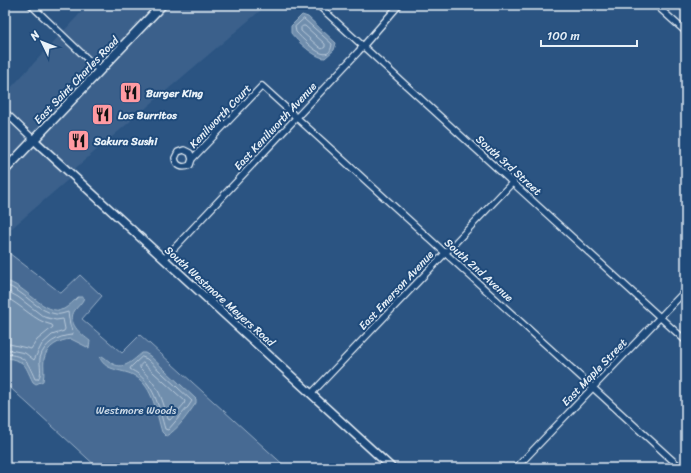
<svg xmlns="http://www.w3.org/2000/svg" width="691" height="473" font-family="Sriracha,sans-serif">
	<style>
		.built { fill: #3a608b }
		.green { fill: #476b93; stroke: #98aec6 }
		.water { fill: #708ead; stroke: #a0b6cb }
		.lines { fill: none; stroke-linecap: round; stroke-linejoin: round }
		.shore { stroke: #b8c9da; stroke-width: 1 }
		.minor-casing { stroke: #e8f1f8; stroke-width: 8 }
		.tertiary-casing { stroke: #e8f1f8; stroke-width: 10 }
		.secondary-casing { stroke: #e8f1f8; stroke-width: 11 }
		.minor { stroke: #1f4a7a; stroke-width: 5.5 }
		.tertiary { stroke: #1f4a7a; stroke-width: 7 }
		.secondary { stroke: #1f4a7a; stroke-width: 8 }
		.labels { text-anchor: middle; stroke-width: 4; stroke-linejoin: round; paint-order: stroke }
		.street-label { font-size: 11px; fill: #e8f1f8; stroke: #1f4a7a }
		.poi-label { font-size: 11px; font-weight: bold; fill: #e8f1f8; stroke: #1f4a7a; text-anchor: start }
		.park-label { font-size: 11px; fill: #d0dde9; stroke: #1f4a7a }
	</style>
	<rect width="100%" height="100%" fill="#2b5482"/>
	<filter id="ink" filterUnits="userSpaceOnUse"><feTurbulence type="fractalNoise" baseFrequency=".025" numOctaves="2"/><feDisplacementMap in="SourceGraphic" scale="8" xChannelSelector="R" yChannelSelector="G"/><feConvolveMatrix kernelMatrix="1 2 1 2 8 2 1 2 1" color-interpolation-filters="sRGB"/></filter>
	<g filter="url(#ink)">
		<path class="built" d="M88 5H160L34 137 5 111V94Z
			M165 5H267L72 171 38 140Z
			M7 116 31 140 5 167V119Z
			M33 143 70 178 5 234V172Z"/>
		<path class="green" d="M5 250 61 293 80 275 102 296 82 319 122 353 140 335 287 468H98L5 383Z"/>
		<path class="water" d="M302 15 308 17 336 43 334 50 325 58C315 58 297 41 291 33V26Z
			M5 281C25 284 45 317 64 309 69 306 74 301 78 297H83L84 298C82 303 78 306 75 310 66 323 81 334 90 341L89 348 71 339C59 340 47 346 44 359 43 366 45 372 43 381L36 384 33 382C23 362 27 363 5 357Z
			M142 353H145L150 356 196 399V403C188 414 178 430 166 436L162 432C156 413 154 388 135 376 124 369 106 372 100 358L102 356C106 358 109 362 113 364 125 370 133 360 142 353Z"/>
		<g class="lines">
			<path class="shore" d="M304 19 332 44C329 69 303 39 296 32L295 27Z
				M303 26H305L325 44V47L322 49 319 47 301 31V28Z
				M5 285C24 290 37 312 56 314 60 315 64 313 68 312L70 325 73 333 72 335C58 336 44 343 40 358 39 365 43 373 38 379H35C27 361 26 356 5 354
				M5 290 18 297 44 317 56 320 63 319 65 329 64 331 52 335 42 344 34 360 25 353 5 349
				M5 297C22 305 34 321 52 325L53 327 37 340 31 349 5 343
				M142 357 147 359 192 401 188 407 168 430 165 429C159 409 156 388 138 374 136 372 133 371 130 369L131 367Z
				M143 363 185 401 184 404 170 420 168 419C161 394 158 386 140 368V366Z"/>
			<defs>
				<path id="minor" d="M31 5 100 71
					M318 5 686 341
					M656 5 686 32
					M5 112 34 140
					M192 159 190 153 184 150 178 152 175 158C176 166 183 169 190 165L192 159 262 86 681 468
					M164 259 358 52 399 5
					M311 394 513 182
					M516 468 686 290"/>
				<path id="tertiary" d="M34 140 392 468"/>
				<path id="secondary" d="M5 170 162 5"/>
			</defs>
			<use href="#minor" class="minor-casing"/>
			<use href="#tertiary" class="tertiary-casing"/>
			<use href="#secondary" class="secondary-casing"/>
			<use href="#minor" class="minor"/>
			<use href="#tertiary" class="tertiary"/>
			<use href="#secondary" class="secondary"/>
		</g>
	</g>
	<defs>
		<symbol id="restaurant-square" viewBox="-11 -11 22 22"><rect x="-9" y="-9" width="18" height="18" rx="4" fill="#ff9aa2" stroke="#1f4a7a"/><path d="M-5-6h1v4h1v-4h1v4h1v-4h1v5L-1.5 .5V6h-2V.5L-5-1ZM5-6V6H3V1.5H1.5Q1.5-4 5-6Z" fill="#111"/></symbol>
	</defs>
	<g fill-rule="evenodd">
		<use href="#restaurant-square" x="118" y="80" width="25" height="25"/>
		<use href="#restaurant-square" x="90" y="102" width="25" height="25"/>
		<use href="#restaurant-square" x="66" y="128" width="25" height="25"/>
	</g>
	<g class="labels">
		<g class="street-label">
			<text transform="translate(76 80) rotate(-46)" y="4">East Saint Charles Road</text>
			<text transform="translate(220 116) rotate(-46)" y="4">Kenilworth Court</text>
			<text transform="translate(275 126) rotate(-47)" y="4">East Kenilworth Avenue</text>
			<text transform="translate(509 165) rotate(42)" y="4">South 3rd Street</text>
			<text transform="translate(479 270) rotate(42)" y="4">South 2nd Avenue</text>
			<text transform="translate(396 290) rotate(-47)" y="4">East Emerson Avenue</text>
			<text transform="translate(220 296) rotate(42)" y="4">South Westmore Meyers Road</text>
			<text transform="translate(594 372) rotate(-46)" y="4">East Maple Street</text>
		</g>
		<g class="poi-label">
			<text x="146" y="97">Burger King</text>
			<text x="118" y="119">Los Burritos</text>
			<text x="94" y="145">Sakura Sushi</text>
		</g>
		<g class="park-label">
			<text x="136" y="414">Westmore Woods</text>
		</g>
	</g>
	<rect width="691" height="473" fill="none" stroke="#1f4a7a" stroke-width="20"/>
	<rect x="10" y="10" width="671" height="453" fill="none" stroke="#e8f1f8" stroke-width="1.5" filter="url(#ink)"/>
	<g transform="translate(42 42) rotate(313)" stroke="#1f4a7a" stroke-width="3" paint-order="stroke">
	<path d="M0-3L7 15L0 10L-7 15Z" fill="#e8f1f8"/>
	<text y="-6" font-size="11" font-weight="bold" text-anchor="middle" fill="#e8f1f8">N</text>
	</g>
	<path d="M541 40v6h96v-6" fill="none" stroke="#e8f1f8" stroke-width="2"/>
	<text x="547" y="40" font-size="12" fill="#e8f1f8" stroke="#1f4a7a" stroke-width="3" paint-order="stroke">100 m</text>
</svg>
